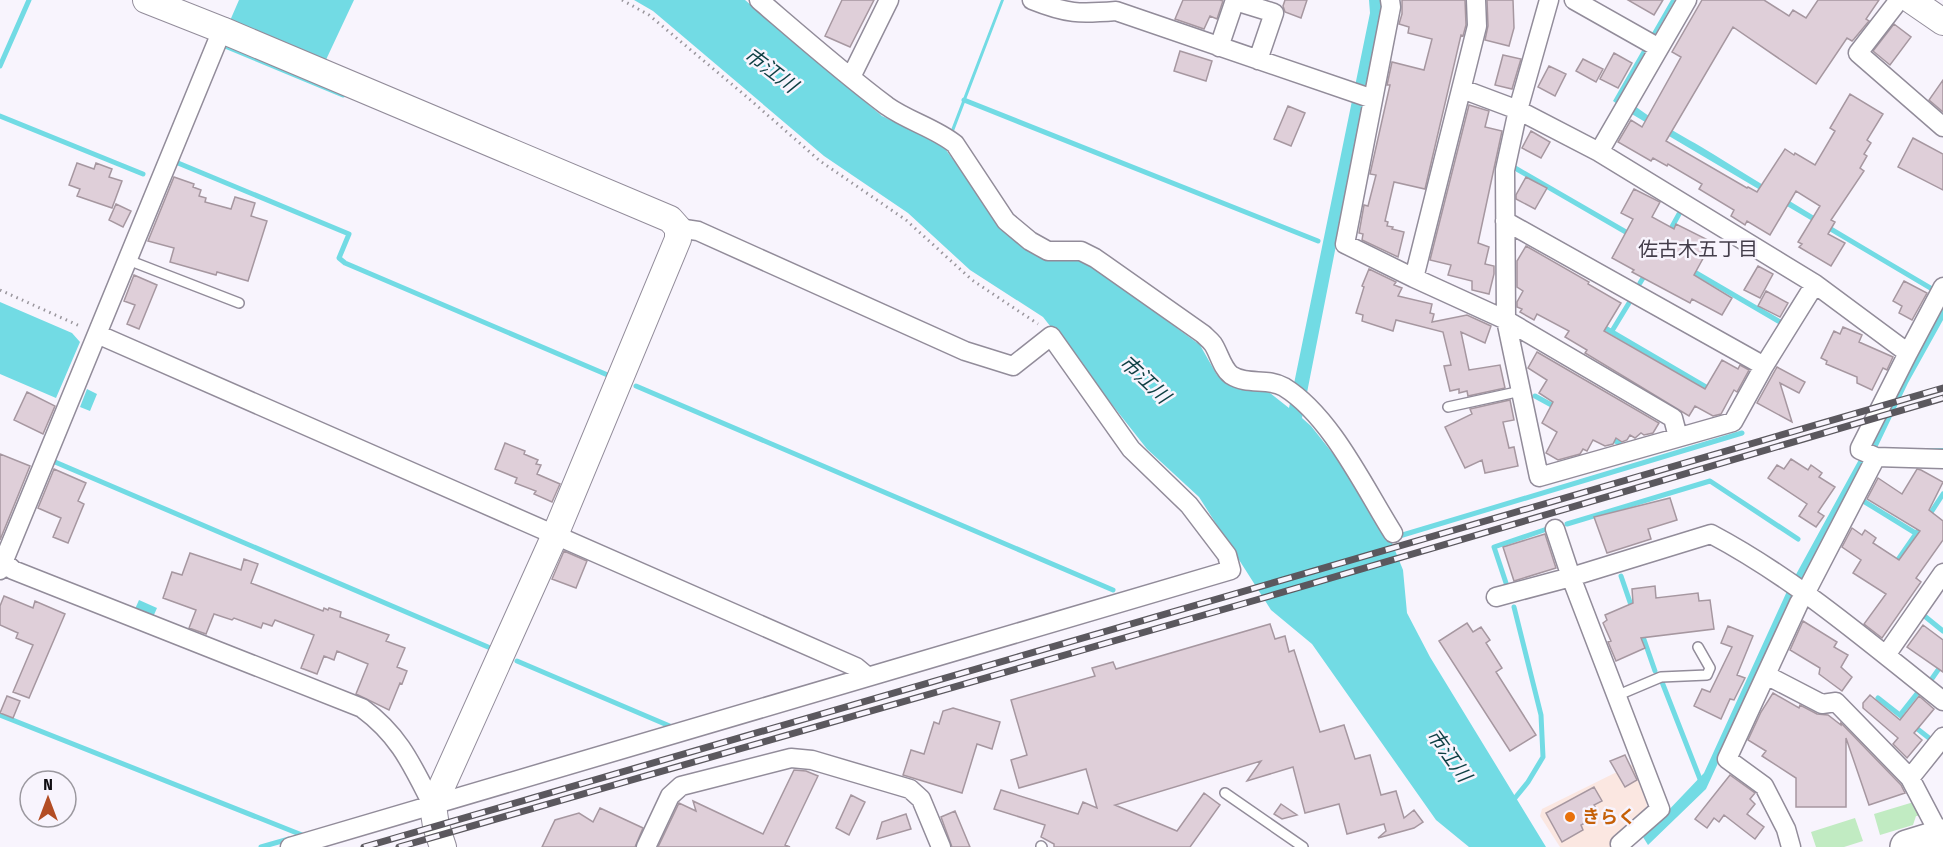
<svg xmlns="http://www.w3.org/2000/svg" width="1943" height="847" font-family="'Fira Sans Condensed','Noto Sans JP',sans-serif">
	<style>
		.commercial { fill: #fbe7e1 }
		.green { fill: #c1ebc2 }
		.water { fill: #72dbe4 }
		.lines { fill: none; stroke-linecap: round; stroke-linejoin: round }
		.stream { stroke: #72dbe4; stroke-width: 5 }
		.building { fill: #dfcfd9; stroke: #a697a0; stroke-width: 1.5 }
		.lane-casing { stroke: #928c9a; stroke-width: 12 }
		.street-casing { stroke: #928c9a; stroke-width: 21 }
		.secondary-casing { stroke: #928c9a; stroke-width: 28 }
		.highway-casing { stroke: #928c9a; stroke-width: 36 }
		.path { stroke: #9a969d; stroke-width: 3; stroke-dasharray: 1.5 4.5; stroke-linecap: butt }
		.lane { stroke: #fff; stroke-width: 9 }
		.street { stroke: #fff; stroke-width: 18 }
		.secondary { stroke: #fff; stroke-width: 26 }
		.highway { stroke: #fff; stroke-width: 33 }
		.rail-casing { stroke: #5b585e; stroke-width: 7 }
		.rail { stroke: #f8f4fd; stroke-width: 4.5; stroke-dasharray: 14; stroke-linecap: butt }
		.food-dot { fill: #e8710a; stroke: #f8f4fd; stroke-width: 2 }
		.labels { text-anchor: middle; stroke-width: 5; stroke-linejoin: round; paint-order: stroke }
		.food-label { font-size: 18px; font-weight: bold; fill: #c56008; stroke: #f8f4fd; text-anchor: start }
		.water-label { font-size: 20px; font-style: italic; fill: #0d3f43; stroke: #f8f4fd }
		.neighbourhood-label { font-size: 20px; fill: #433d4a; stroke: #f8f4fd }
	</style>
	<rect width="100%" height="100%" fill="#f8f4fd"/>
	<path class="commercial" d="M1635 763 1646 793 1647 809 1615 847H1560L1540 816 1542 809Z"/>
	<path class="green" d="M1917 801 1921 816H1916L1913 825 1880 835 1874 814Z
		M1855 818 1863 841 1844 847H1816L1811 832Z"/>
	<path class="water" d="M239 0H354L324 64 229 23Z
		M634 0H745L882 116 935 141 946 150 1000 223 1072 258 1088 263 1200 345 1217 375 1234 387 1259 389 1270 393 1289 408 1370 13 1369 0H1382L1383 7 1302 418 1311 426 1342 465 1390 538 1403 570 1407 613 1430 657 1546 847H1469L1436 820 1312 644 1271 610 1199 497 1147 449 1043 317 970 270 908 213 824 156 653 11Z
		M1001 0H1004L954 131 951 130Z
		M1671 0H1675L1621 94C1647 119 1683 135 1713 154 1787 200 1862 245 1937 289L1934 293 1630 113 1613 101Z
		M1943 297V320L1908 383 1877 448 1902 449 1943 448V453L1874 452 1796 595 1706 789 1648 845 1643 837 1704 773 1788 589 1879 423Z
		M0 302 72 333 80 342 56 398 0 374Z
		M87 389 97 394 90 411 80 407Z
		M139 600 157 608 153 617 135 609Z"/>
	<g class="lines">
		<path class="stream" d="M225 46 343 95
			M0 66 29 0
			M964 100 1318 241
			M0 116 143 174
			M178 163 349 234 339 258 345 263 610 376
			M1515 168 1631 235
			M1668 234 1679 214
			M1691 270 1780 322
			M1640 283 1646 273
			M1600 325 1711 390
			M1612 331 1629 303
			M636 386 1113 590
			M1535 396 1557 408
			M1610 438 1619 443
			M55 462 488 647
			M1860 499 1917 534
			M1928 517 1943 494
			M1567 524 1710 481 1798 539
			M1396 537 1742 433
			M1895 564 1922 525
			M1621 576 1632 608
			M1508 589 1494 547 1547 529
			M1514 607 1541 715 1543 757 1528 782 1515 798
			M1922 614 1943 631
			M1641 631 1655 671
			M517 661 672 727
			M1931 680 1943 663
			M1662 682 1700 779
			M1878 698 1929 738
			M0 715 302 835
			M1900 715 1919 691
			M261 847 289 839"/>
	</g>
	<path class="building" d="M842 0H874L850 47 825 36Z
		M1183 0H1220L1223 1 1217 19 1210 16 1204 29 1175 19Z
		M1285 0H1307L1301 18 1285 12 1283 6Z
		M1402 0H1465L1466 25 1463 36 1461 35 1425 189 1394 182 1385 221 1388 222 1387 226 1393 227 1392 229 1404 232 1398 257 1362 240 1363 234 1359 233 1364 205 1368 206 1376 175 1370 174 1390 85H1387L1392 62 1424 70 1432 39 1408 33 1409 27 1399 24 1402 14Z
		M1487 0H1513L1514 28 1509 46 1485 40 1488 26Z
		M1628 0H1663L1654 15Z
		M1702 0H1764L1789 16 1793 10 1806 18 1818 0H1879L1866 19 1869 21 1854 39 1852 41 1847 38 1816 84 1733 27 1666 141 1747 188 1748 187 1757 192 1785 149 1794 155 1795 153 1815 165 1835 131 1830 128 1850 94 1883 114 1867 140 1871 143 1864 154 1867 156 1860 168 1864 171 1831 220 1835 222 1828 234 1845 243 1831 266 1799 247 1802 244 1798 242 1820 206 1796 191 1770 235 1747 221 1745 225 1731 216 1734 210 1699 189 1702 184 1668 164 1667 166 1653 158 1651 161 1618 142 1631 120 1642 127 1681 57 1672 52Z
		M1894 24 1911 37 1890 65 1873 51Z
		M1180 51 1212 61 1206 81 1174 71Z
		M1614 53 1632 63 1618 88 1600 79Z
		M1503 55 1521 59 1512 89 1495 85Z
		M1583 59 1603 69 1596 82 1576 71Z
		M1549 66 1566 74 1555 96 1538 87Z
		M1943 80V112L1929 100Z
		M1469 105 1489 111 1485 127 1502 131 1478 243 1489 247 1485 264 1494 266V274L1489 294 1472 290V281L1448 275 1451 265 1430 260Z
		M1288 106 1305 113 1291 146 1274 139Z
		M1531 131 1550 142 1541 158 1522 148Z
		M1913 138 1943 154V190L1898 167Z
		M77 163 94 169 96 163 112 169 109 177 122 181 112 208 77 196 80 189 69 185Z
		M174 177 194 184 193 187 201 190 199 196 206 198 205 202 231 209 235 197 255 203 251 216 267 221 248 281 217 272 216 275 170 262 174 248 148 241Z
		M1526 177 1547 188 1535 209 1516 199V195Z
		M1634 189 1660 202 1652 217 1674 229 1676 224 1712 242 1694 275 1732 298 1722 315 1692 299 1690 303 1632 272 1634 270 1612 258 1633 219 1621 213Z
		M116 204 131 211 123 227 109 220Z
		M1526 246 1589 282 1588 284 1621 303 1604 331 1705 389 1722 360 1738 369 1740 365 1749 370 1737 392 1734 390 1721 414 1713 416 1695 406 1689 416 1585 353 1587 350 1565 337 1569 331 1537 314 1534 320 1520 312 1522 309 1517 307V302L1523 291 1517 287V261Z
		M1758 266 1773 274 1760 298 1744 290Z
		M1369 269 1396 282 1394 285 1402 288 1398 296 1432 304 1430 313 1434 314 1432 322 1467 315 1491 326 1485 343 1461 332 1469 370 1500 365 1505 388 1468 396 1467 391 1459 393V389L1450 391 1444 366 1451 365 1443 332 1396 320 1393 331 1362 321 1363 315 1356 313 1364 287 1362 286Z
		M134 275 157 285 139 329 127 324 135 305 124 301Z
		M1904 281 1927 293 1912 320 1899 313 1902 306 1893 301Z
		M1766 291 1788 303 1780 317 1758 306Z
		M1843 327 1862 335 1859 342 1893 357 1887 370 1883 368 1872 390 1857 383V377L1826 364 1827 361 1821 358 1834 331 1840 334Z
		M1537 352 1659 423 1653 433 1644 435 1641 433 1635 438 1630 435 1627 440 1622 442 1616 438 1613 444 1605 446 1593 440 1587 451 1583 449 1580 454 1558 460 1546 453 1557 432 1542 423 1553 402 1539 393 1547 380 1528 368Z
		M1777 367 1805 382 1799 393 1780 383 1792 422 1757 403Z
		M27 392 55 406 43 434 14 420Z
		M1510 400 1514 420 1503 422 1509 448 1514 447 1518 466 1485 473 1482 460 1465 468 1445 427 1472 414 1470 409Z
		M505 443 525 451 524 454 538 460 536 464 541 465 537 474 560 484 552 502 534 494 536 491 515 483 517 478 495 469Z
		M0 454 30 466 0 540Z
		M1791 459 1808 470 1811 465 1822 473 1819 477 1835 487 1818 512 1824 516 1816 527 1799 516 1807 504 1768 478 1777 465 1784 469Z
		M54 469 86 483 78 501 84 504 68 543 53 537 61 518 38 508Z
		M1917 469 1921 470 1943 482 1929 510 1943 521V540L1916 578 1921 582 1882 638 1864 624 1886 594 1853 573 1861 560 1842 547 1852 528 1862 535 1865 530 1876 538 1873 543 1899 560 1920 531 1867 499 1878 478 1902 494Z
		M1670 498 1677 520 1648 529 1651 539 1607 553 1594 517Z
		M1545 534 1556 568 1514 581 1503 547Z
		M564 551 587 561 576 588 552 579Z
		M190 553 241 570 244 559 258 564 251 583 323 611 324 608 328 610 329 608 341 612 340 617 389 635 386 641 405 648 397 667 407 671 402 684 400 683 389 710 356 694 368 664 337 651 334 660 324 656 317 674 301 668 314 635 275 620 272 626 263 623 261 628 234 618 232 620 214 614 206 634 189 628 196 610 163 598 172 572 182 575Z
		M1655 586 1656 598 1698 593 1699 601 1710 600 1714 629 1641 638 1645 648 1616 661 1608 642 1611 641 1603 623 1607 620 1605 615 1633 603 1632 589Z
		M4 596 33 608 35 601 65 614 29 698 13 692 33 645 16 638 18 633 0 625V606Z
		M1803 621 1837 642 1834 647 1848 655 1841 667 1852 677 1842 691 1819 674 1820 668 1790 650Z
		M1467 623 1473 632 1481 627 1490 640 1486 643 1502 668 1496 672 1536 735 1510 751 1439 641Z
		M1270 624 1275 639 1285 636 1289 652 1294 650 1320 732 1344 725 1355 759 1370 755 1381 795 1396 791 1404 818 1414 810 1423 822 1414 828 1378 838 1386 831 1384 824 1347 834 1339 804 1305 813 1293 767 1247 781 1261 761 1115 805 1177 831 1204 793 1220 805 1190 847H1054V844L1041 837 1045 825 994 809 1001 790 1078 814 1083 802 1097 808 1086 769 1019 788 1011 760 1027 755 1011 700 1095 676 1092 668 1113 662 1116 669Z
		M1923 625 1943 640V672L1907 647Z
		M1728 626 1753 636 1737 675 1745 678 1734 700 1730 699 1721 719 1694 706 1702 689 1710 692 1732 647 1721 643Z
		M1773 693 1799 708 1800 705 1817 714 1828 715 1841 725V723L1901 785 1905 793 1869 805 1846 738V807H1796V778L1762 756 1766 751 1748 740 1761 712Z
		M1870 695 1900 720 1919 696 1934 709 1914 733 1922 740 1907 758 1893 744 1898 738 1863 708V703Z
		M7 696 20 701 13 718 0 713Z
		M953 708 1000 722 992 749 977 744 962 793 903 775 911 750 924 754 934 722 939 724 943 711Z
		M1625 755 1637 780 1625 787 1610 761Z
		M794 770 806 771 818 776 785 845 790 847H658L679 803 696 811 693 801 763 834Z
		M1730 775 1755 793 1750 799 1755 804 1747 814 1764 827 1755 839 1724 815 1719 822 1714 818 1707 828 1695 819Z
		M1594 787 1602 801 1594 805 1598 811 1592 814 1594 818 1581 825 1583 830 1562 842 1546 813Z
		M851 795 865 802 849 835 836 828Z
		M1281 804 1297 815 1282 819 1274 814Z
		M600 808 643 828 635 847H542L555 820 579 813 593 822Z
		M955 811 970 847H952L941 817Z
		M906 814 911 829 877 839 882 822Z"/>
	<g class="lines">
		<defs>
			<path id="lane" d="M128 260 239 303
				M1448 407 1521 391
				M1616 696 1661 677 1707 675 1710 668 1698 647
				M1225 793 1303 847
				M1041 846 1042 847"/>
			<path id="street" d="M759 0C801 36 843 73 887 106 908 121 935 128 955 144L1006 221 1030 241 1048 251H1081L1095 258 1203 334C1206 337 1210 340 1213 344 1219 353 1222 368 1231 375 1248 386 1267 377 1284 387 1331 416 1364 487 1393 533
				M1032 0C1067 14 1079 14 1116 11L1373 99
				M1390 0 1391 7 1345 244 1414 278 1506 320 1673 418 1678 437
				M1549 0 1518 110 1505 170 1506 320 1539 477 1733 422 1764 366 1815 284
				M1574 0 1659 48
				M1899 0 1858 53 1943 127
				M1235 1 1274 13 1258 60
				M1219 47 1235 0
				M851 77 889 0
				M1462 89 1518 110 1599 152 1815 284 1908 353 1943 287
				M1599 152 1687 0
				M1505 221 1764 366
				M1414 278 1477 26 1476 0
				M97 334 856 667 868 677
				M1908 353 1860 448V450L1876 457 1943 459
				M0 558 13 570 362 708C400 736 412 765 433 806
				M0 570 222 30
				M1496 597 1571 577 1555 529
				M1886 655 1943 573
				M1766 675 1822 704 1836 702 1910 778
				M1941 837 1910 778 1943 737
				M290 847 1231 570 1227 555 1189 505 1131 449 1051 336 1013 366 965 351 698 231 678 228
				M646 847 670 796 681 786 791 758 812 760 910 789 921 799 941 847
				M1621 847 1620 844 1660 809 1571 577 1711 534C1796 579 1867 641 1943 701
				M1791 847 1786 829 1764 786 1727 759 1799 603 1806 592 1876 457"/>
			<path id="secondary" d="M146 0 222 30 670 219 678 228V239L555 535 433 806 436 826 443 847
				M1911 0 1943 22"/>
			<path id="highway" d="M1907 847 1943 836"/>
		</defs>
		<use href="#lane" class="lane-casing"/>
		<use href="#street" class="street-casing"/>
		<use href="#secondary" class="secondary-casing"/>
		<use href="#highway" class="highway-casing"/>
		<path class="path" d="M622 0 649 15 747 97 820 161 906 220 972 280 1038 324
			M0 290 82 327"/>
		<use href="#lane" class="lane"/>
		<use href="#street" class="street"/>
		<use href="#secondary" class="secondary"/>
		<use href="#highway" class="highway"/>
		<defs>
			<path id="rail" d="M364 847 1943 388
				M399 847 1256 600 1943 398"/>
		</defs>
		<use href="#rail" class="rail-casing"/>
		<use href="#rail" class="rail"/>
	</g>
	<circle class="food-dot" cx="1570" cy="817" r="6"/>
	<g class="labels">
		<g class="food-label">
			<text x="1582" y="823">きらく</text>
		</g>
		<g class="water-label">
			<text transform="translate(771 70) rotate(37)" y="7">市江川</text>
			<text transform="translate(1145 379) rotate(43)" y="7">市江川</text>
			<text transform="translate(1449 755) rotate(54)" y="7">市江川</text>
		</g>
		<g class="neighbourhood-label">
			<text x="1698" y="256">佐古木五丁目</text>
		</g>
	</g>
	<g transform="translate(48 799)"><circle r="28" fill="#f8f4fd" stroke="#9b989f" stroke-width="1.5"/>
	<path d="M0-4.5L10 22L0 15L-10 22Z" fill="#b34d24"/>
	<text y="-9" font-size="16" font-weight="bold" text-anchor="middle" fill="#100d12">N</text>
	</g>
</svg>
